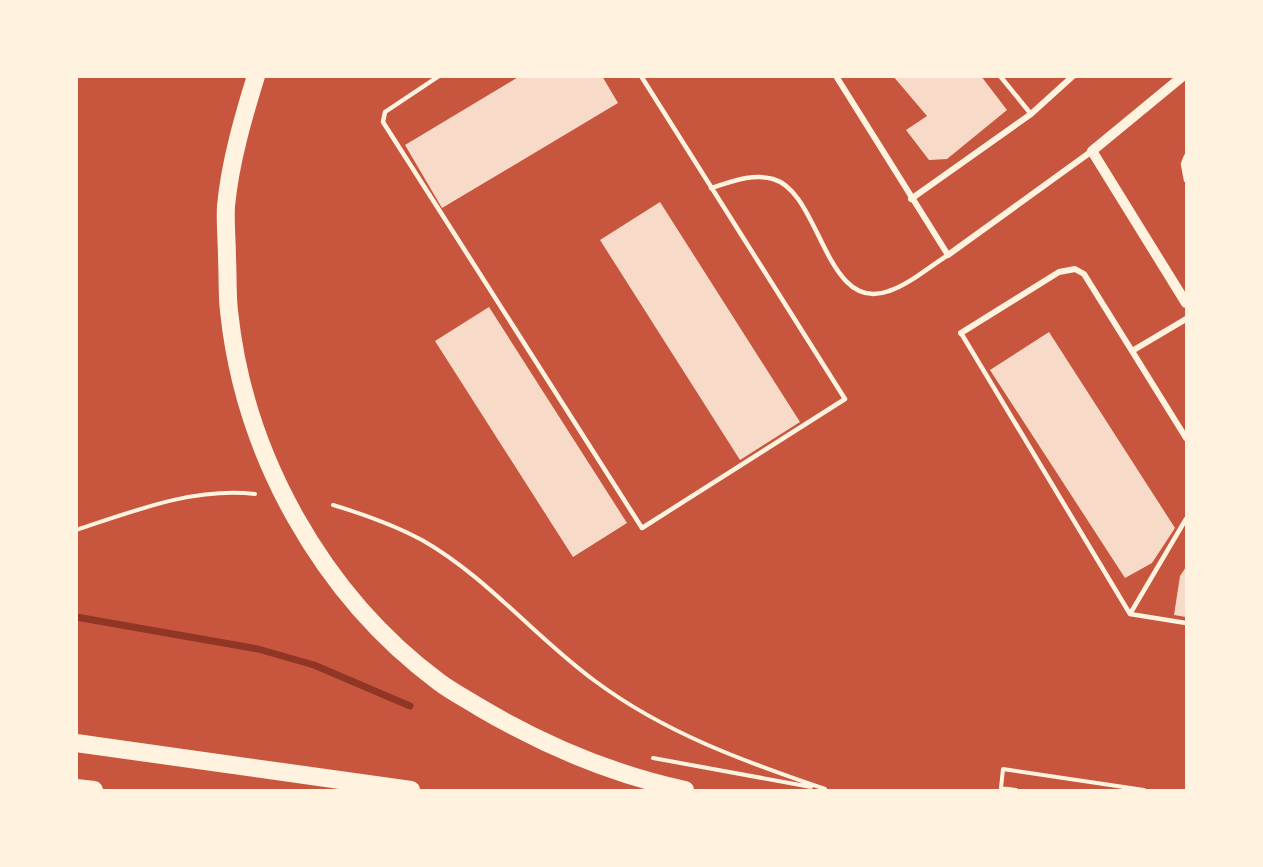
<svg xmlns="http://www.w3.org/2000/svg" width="1263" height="867" font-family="'DM Sans',sans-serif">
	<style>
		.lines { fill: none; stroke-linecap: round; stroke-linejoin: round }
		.stream { stroke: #8f3625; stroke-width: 7 }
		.building { fill: #f7dbc8 }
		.path { stroke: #fff3e0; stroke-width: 4 }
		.service { stroke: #fff3e0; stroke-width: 4.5 }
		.minor { stroke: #fff3e0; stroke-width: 6 }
		.tertiary { stroke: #fff3e0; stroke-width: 10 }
		.motorway { stroke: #fff3e0; stroke-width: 18 }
	</style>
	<rect width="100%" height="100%" fill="#c8553d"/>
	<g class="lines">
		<path class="stream" d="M76 617 258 649 314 665 410 706"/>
	</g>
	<path class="building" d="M520 76H602L618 103 442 208 405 145Z
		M893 76H981L1007 110 947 159 929 160 906 130 927 116Z
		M660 202 800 422 740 460 600 240Z
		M489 307 627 523 573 557 435 341Z
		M1049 332 1175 528 1152 563 1125 578 990 370Z
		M1186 567V617L1174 615 1180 576Z"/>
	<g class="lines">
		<path class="path" d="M333 505C363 514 394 525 422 540 487 577 535 637 595 681 665 733 743 761 825 789
			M76 530C134 511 194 487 255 494
			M653 758 811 787
			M1016 790 1001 788 1003 769 1144 790"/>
		<path class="service" d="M439 76 385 112 383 122 642 528 845 399 641 76
			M1000 76 1031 114
			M1186 156 1183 164 1186 180
			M711 188C731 182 752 173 773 179 821 192 825 315 889 291 910 284 929 267 948 255
			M961 333 1130 614 1186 623
			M1130 614 1186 519"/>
		<path class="minor" d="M836 76 948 255 1092 151
			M911 199 1031 114 1073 76
			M961 333 1059 272 1075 269 1084 274 1132 351 1186 319
			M1132 351 1186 438"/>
		<path class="tertiary" d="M1183 76 1092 151 1186 303"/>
		<path class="motorway" d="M256 76C243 118 230 163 226 206 225 223 227 242 227 259 228 276 227 294 229 311 244 455 322 595 439 682 451 691 466 699 479 707 545 746 611 774 685 790
			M76 743 411 790
			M76 788 94 790"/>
	</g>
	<rect width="1263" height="867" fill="none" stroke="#fff3e0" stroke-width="156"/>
</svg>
